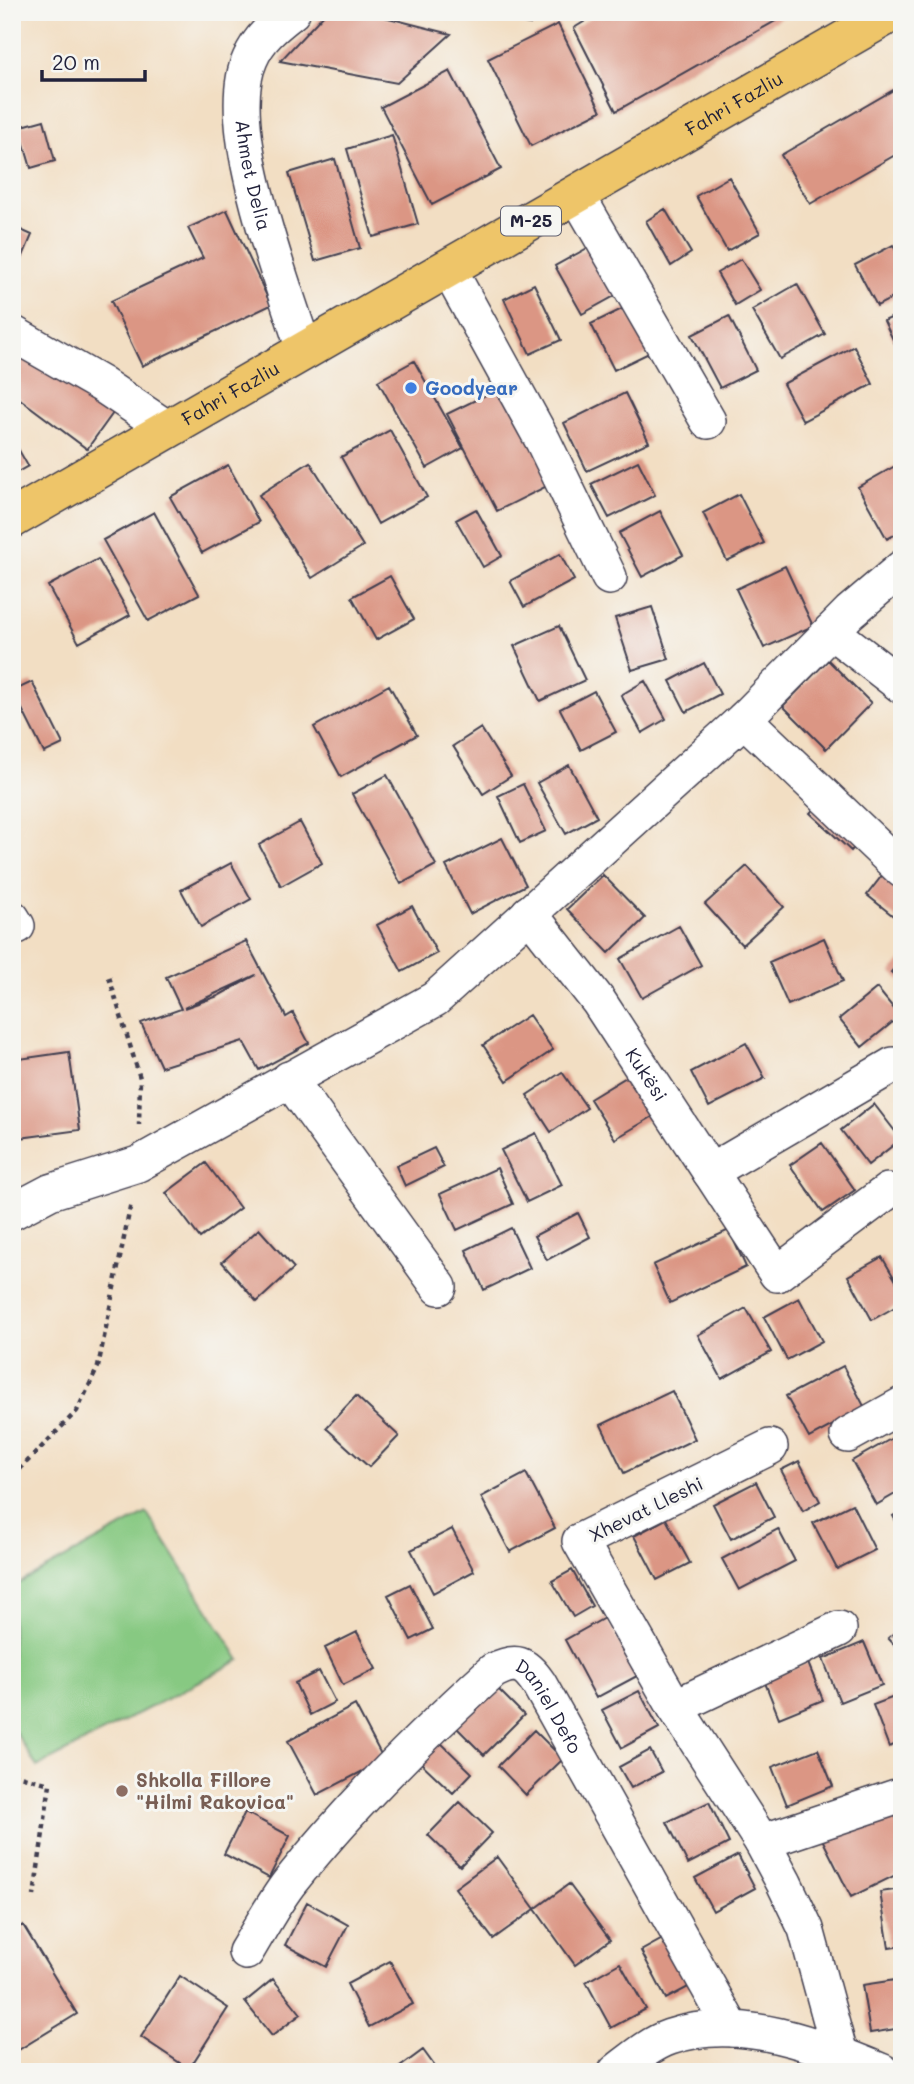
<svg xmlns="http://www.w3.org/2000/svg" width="914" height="2084" font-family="Mali,sans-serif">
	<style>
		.pitch { fill: #87c982; stroke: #54765e; stroke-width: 2 }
		.building { fill: #db9684; fill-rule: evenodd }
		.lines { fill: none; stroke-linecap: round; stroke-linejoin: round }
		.minor-casing { stroke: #413e4f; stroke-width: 38 }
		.major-casing { stroke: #413e4f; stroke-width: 41 }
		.path { stroke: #413e4f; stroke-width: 4.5; stroke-dasharray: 5 5; stroke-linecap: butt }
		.minor { stroke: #fff; stroke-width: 35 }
		.major { stroke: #eec569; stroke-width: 38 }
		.shop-dot { fill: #3f7fe0; stroke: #f6f6f2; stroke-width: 2.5 }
		.education-dot { fill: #8d6e63; stroke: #f6f6f2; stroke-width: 2.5 }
		.labels { text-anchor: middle; stroke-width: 6; stroke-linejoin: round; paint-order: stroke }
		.shield { fill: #f6f6f2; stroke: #626272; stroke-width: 2 }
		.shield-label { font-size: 18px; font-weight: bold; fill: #22223b }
		.street-label { font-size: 19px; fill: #22223b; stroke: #f6f6f2 }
		.shop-label { font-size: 19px; font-weight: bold; fill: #366cbe; stroke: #f6f6f2; text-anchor: start }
		.education-label { font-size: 19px; font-weight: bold; fill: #785e54; stroke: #f6f6f2; text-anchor: start }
	</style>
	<rect width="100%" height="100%" fill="#f6f6f2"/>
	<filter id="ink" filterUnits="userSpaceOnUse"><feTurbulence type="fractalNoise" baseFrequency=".0143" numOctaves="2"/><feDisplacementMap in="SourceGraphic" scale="14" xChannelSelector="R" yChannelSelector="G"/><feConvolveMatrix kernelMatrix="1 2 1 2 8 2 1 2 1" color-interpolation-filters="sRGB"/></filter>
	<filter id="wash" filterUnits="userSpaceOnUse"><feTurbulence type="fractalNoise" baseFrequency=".00686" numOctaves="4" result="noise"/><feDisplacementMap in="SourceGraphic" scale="28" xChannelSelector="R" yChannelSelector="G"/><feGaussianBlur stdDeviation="1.57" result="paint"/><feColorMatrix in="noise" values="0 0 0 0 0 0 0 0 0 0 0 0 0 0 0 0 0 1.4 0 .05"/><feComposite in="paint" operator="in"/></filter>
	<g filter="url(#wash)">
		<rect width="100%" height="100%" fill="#f2dec3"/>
		<path class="pitch" d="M147 1513 240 1660 37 1767 12 1727V1587Z"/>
		<g id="blocks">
			<path class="building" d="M326 12H365L451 34 397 83 280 61Z
				M508 12H533L530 24 507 20Z
				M600 12H611L613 18 621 12H785L786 15 616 111 574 28Z
				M558 24 601 111 531 146 488 59Z
				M450 71 501 169 432 205 381 107Z
				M902 85V151L810 204 781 155Z
				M44 120 55 161 31 168 19 127Z
				M392 135 418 224 373 237 347 149Z
				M335 159 360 248 315 261 289 173Z
				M729 177 760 233 727 251 696 196Z
				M665 209 691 253 671 266 646 221Z
				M227 210 271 305 142 366 111 301 203 258 188 228Z
				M12 226 32 235 12 282Z
				M893 245 902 262V293L877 306 855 265Z
				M591 246 618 294 582 314 555 266Z
				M741 259 760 290 735 305 717 273Z
				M534 284 561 340 530 354 504 299Z
				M797 284 825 334 780 359 752 310Z
				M626 307 649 353 614 370 591 324Z
				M902 313V351L899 352 884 321Z
				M729 316 756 370 720 388 692 335Z
				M22 346 113 413 87 449 12 393V359Z
				M854 346 873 384 803 421 783 384Z
				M414 361 463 448 427 468 378 381Z
				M508 384 557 481 497 511 447 414Z
				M625 393 649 442 587 471 564 423Z
				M390 430 427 497 378 524 341 457Z
				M12 438 28 466 12 475Z
				M638 461 655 495 609 518 591 484Z
				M310 462 363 546 312 578 259 495Z
				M228 465 259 522 202 553 170 497Z
				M895 466 902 478V531L887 539 858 487Z
				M739 494 764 543 727 561 703 513Z
				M476 509 502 556 483 567 456 520Z
				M660 511 683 555 642 577 619 533Z
				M154 512 199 594 148 621 103 540Z
				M560 554 574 580 524 607 510 581Z
				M98 559 130 615 79 643 48 586Z
				M785 566 813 626 764 648 736 589Z
				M390 576 414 619 376 640 352 597Z
				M652 607 669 659 632 670 615 618Z
				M559 626 585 680 540 701 514 646Z
				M828 660 871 703 826 749 783 706Z
				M704 663 720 694 686 712 670 681Z
				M645 681 666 719 642 733 621 695Z
				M32 682 63 744 44 753 13 691Z
				M389 685 417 735 341 777 314 727Z
				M594 691 616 732 581 750 560 709Z
				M481 728 511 776 483 794 453 746Z
				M569 765 597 817 566 834 537 783Z
				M387 775 436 865 401 884 352 794Z
				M523 784 546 831 520 843 498 796Z
				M819 804 860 841 851 851 810 813Z
				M300 822 322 863 281 886 259 845Z
				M502 838 526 885 470 914 446 866Z
				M231 863 251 899 201 927 181 890Z
				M747 866 784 907 742 945 705 904Z
				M884 873 902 886V923L867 895Z
				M603 875 645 918 609 953 567 909Z
				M412 906 437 953 402 972 377 925Z
				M679 926 701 965 642 998 620 959Z
				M824 938 843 981 788 1005 769 962Z
				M246 941 286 1017 293 1013 309 1043 259 1070 243 1041 161 1067 141 1023 181 1009 166 977ZM256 975 218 996 184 1008Z
				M902 959V981L891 972Z
				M877 988 900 1016 862 1047 839 1019Z
				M529 1015 553 1050 507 1081 483 1045Z
				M746 1043 765 1078 709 1107 691 1072Z
				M69 1052 80 1130 12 1139V1060Z
				M562 1072 587 1108 551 1132 527 1095Z
				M633 1073 657 1114 615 1139 590 1099Z
				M874 1104 901 1139 868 1165 841 1130Z
				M536 1133 562 1185 527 1202 501 1150Z
				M822 1143 855 1190 823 1212 790 1165Z
				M434 1148 444 1167 405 1186 396 1166Z
				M206 1163 240 1208 200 1238 166 1193Z
				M497 1168 513 1204 457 1230 440 1194Z
				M578 1213 590 1237 547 1260 534 1236Z
				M511 1228 530 1268 484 1290 466 1250Z
				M259 1229 294 1268 257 1302 222 1262Z
				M729 1230 746 1267 670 1303 653 1265Z
				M882 1257 902 1291V1303L872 1320 848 1276Z
				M799 1298 822 1341 787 1360 764 1317Z
				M746 1308 771 1352 722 1379 698 1335Z
				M843 1366 865 1408 809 1438 786 1396Z
				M672 1391 695 1439 624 1473 601 1425Z
				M356 1396 399 1436 369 1467 326 1428Z
				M896 1436 902 1446V1490L876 1505 852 1461Z
				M799 1461 820 1501 803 1511 781 1470Z
				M526 1473 555 1528 510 1552 481 1497Z
				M756 1482 774 1517 731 1539 713 1504Z
				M852 1504 875 1550 837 1569 813 1523Z
				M902 1511V1532L893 1516Z
				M666 1519 690 1563 657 1580 634 1536Z
				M452 1529 474 1571 433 1593 411 1550Z
				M778 1529 795 1561 739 1590 722 1559Z
				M572 1570 592 1606 573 1617 552 1581Z
				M410 1584 433 1629 411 1640 388 1595Z
				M606 1617 637 1676 596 1698 565 1640Z
				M902 1626V1653L888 1638Z
				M357 1632 376 1669 343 1685 325 1648Z
				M864 1642 882 1685 840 1702 823 1659Z
				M808 1663 823 1700 779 1718 764 1680Z
				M319 1671 335 1702 310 1715 295 1683Z
				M495 1686 524 1715 484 1755 455 1726Z
				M639 1691 659 1728 622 1748 602 1710Z
				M902 1694V1742L889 1747 873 1705Z
				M355 1705 384 1760 317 1795 288 1741Z
				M534 1730 563 1759 526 1795 498 1766Z
				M438 1740 472 1773 453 1793 419 1761Z
				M818 1749 833 1786 787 1805 772 1767Z
				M650 1750 662 1772 631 1788 619 1767Z
				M888 1801 902 1829V1872L851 1897 820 1835Z
				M460 1802 492 1833 460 1866 428 1835Z
				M709 1802 729 1843 688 1864 667 1822Z
				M245 1812 290 1836 269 1878 224 1854Z
				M738 1855 755 1888 713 1911 695 1878Z
				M497 1857 535 1909 493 1939 455 1888Z
				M569 1884 610 1940 575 1965 535 1909Z
				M902 1889V1946L889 1948 880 1892Z
				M307 1902 348 1925 326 1967 285 1945Z
				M23 1925 77 2014 12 2054V1932Z
				M668 1936 694 1984 666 1999 641 1951Z
				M390 1961 413 2004 369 2027 347 1984Z
				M620 1963 646 2009 611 2028 586 1982Z
				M180 1976 228 2008 189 2069 141 2037Z
				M273 1979 301 2014 272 2036 245 2002Z
				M902 1979V2028L870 2033 862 1985Z
				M423 2050 439 2072H404L400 2067Z"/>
		</g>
	</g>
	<g filter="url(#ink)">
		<use href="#blocks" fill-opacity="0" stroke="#413e4f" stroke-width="2"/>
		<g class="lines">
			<defs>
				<g id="minor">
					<path id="s1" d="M292 12C274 26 259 38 250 59 220 125 283 281 304 350"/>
					<path d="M577 195 708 421"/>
					<path d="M448 268 543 441 609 577"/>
					<path d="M12 333 101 384 168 429"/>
					<path d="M831 631 902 686"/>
					<path d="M744 719 902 870"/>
					<path id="s2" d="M529 913 599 1002 777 1274 888 1191"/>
					<path d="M12 918 17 926"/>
					<path d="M289 1079 439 1287"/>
					<path d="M710 1172 893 1065"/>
					<path d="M12 1212 50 1192 138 1164 435 999 744 719 850 612 902 568"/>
					<path d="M848 1435 902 1405"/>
					<path d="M770 1447 580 1541 675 1707 762 1842 784 1883 806 1929 840 2054"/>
					<path d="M675 1707 839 1629"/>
					<path d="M762 1842 902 1795"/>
					<path id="s3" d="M246 1952C260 1929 273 1904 289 1883 350 1806 420 1737 493 1671 516 1659 525 1663 539 1684L732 2029"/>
					<path d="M616 2072C633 2059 650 2044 670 2037 739 2013 820 2046 883 2072"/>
				</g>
				<g id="major">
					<path id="s4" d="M12 519 893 12"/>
				</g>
			</defs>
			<use href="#minor" class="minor-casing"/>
			<use href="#major" class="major-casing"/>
			<path class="path" d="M109 977 140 1078 139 1125
				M12 1477 77 1411 98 1367 131 1203
				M12 1774 50 1784 34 1896"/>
			<use href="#minor" class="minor"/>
			<use href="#major" class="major"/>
		</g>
	</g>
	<circle class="shop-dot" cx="411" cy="388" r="7"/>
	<circle class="education-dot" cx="122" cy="1791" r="7"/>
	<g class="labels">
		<rect class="shield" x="501" y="206.5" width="60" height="29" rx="5"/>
		<g class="shield-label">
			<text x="531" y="227">M-25</text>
		</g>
		<g class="street-label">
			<text dy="7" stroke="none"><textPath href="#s4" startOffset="833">Fahri Fazliu</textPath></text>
			<text dy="7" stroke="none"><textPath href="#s1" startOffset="182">Ahmet Delia</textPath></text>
			<text dy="7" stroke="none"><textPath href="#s4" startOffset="252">Fahri Fazliu</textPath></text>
			<text dy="7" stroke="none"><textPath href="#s2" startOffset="200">Kukësi</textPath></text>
			<text transform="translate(646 1509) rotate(-26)" y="7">Xhevat Lleshi</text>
			<text dy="7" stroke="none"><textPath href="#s3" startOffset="455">Daniel Defo</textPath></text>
		</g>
		<g class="shop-label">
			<text x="425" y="395">Goodyear</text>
		</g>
		<g class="education-label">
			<text x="136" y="1787">Shkolla Fillore<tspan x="136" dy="22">"Hilmi Rakovica"</tspan></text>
		</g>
	</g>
	<rect width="914" height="2084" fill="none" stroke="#f6f6f2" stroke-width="42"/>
	<path d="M42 70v10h103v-10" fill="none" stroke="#22223b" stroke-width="3.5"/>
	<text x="52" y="70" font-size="21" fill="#22223b" stroke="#f6f6f2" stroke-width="5" paint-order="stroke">20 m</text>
</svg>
